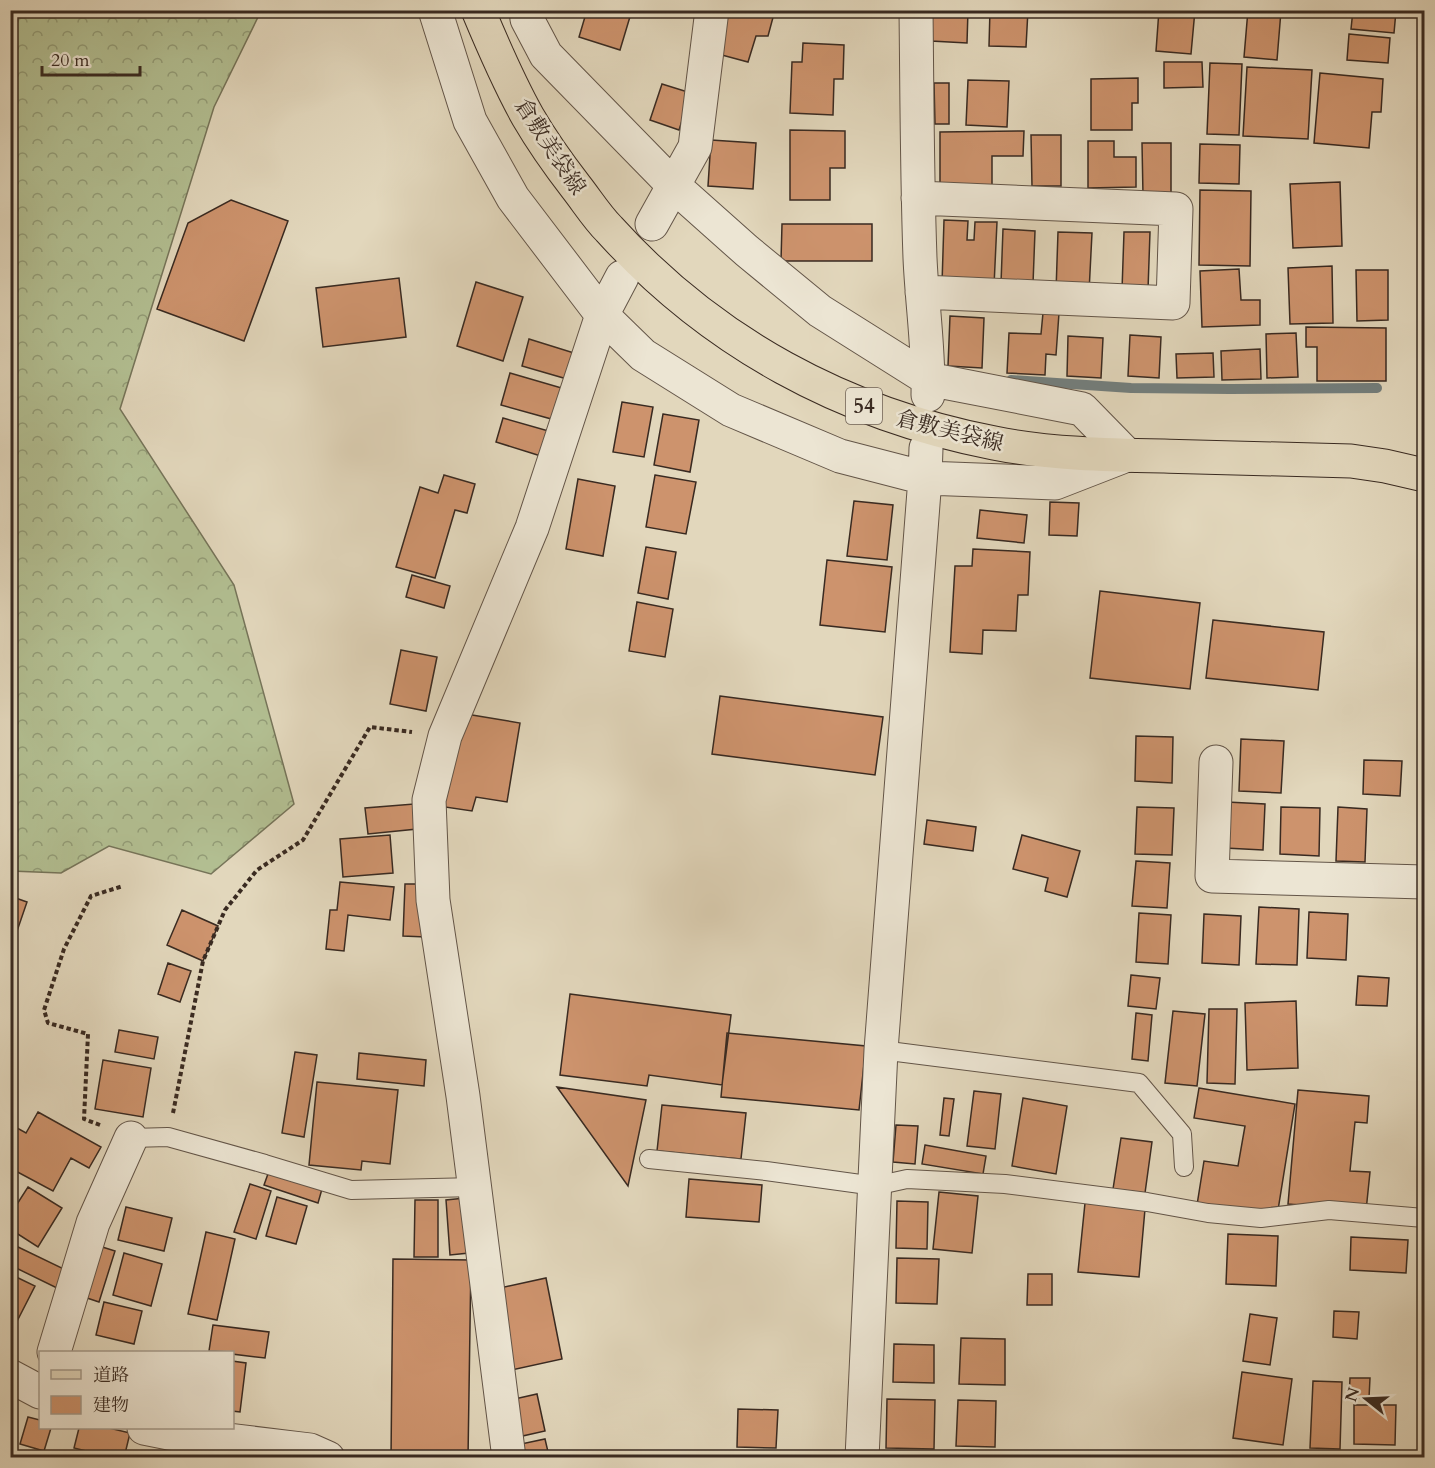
<svg xmlns="http://www.w3.org/2000/svg" width="1435" height="1468" font-family="Cardo,'Noto Serif JP',serif">
	<style>
		.forest { fill: url(#forest-crowns); stroke: #767459; stroke-width: 1.5 }
		.lines { fill: none; stroke-linecap: round; stroke-linejoin: round }
		.stream { stroke: #737f7e; stroke-width: 10 }
		.building { fill: #cd936d; stroke: #392a21; stroke-width: 1.5 }
		.service-casing { stroke: #635548; stroke-width: 20 }
		.minor-casing { stroke: #635548; stroke-width: 35 }
		.primary-casing { stroke: #392a21; stroke-width: 35 }
		.path { stroke: #392a21; stroke-width: 4; stroke-dasharray: 4.5 3; stroke-linecap: butt }
		.service { stroke: #ece5d3; stroke-width: 18 }
		.minor { stroke: #ece5d3; stroke-width: 33 }
		.primary { stroke: #e2d7bc; stroke-width: 33 }
		.labels { text-anchor: middle; stroke-width: 5; stroke-linejoin: round; paint-order: stroke }
		.shield { fill: #ece5d3; stroke: #6f6256; stroke-width: 1.5 }
		.shield-label { font-size: 21px; font-weight: bold; fill: #392a21 }
		.street-label { font-size: 22px; fill: #392a21; stroke: #ece5d3 }
	</style>
	<defs>
		<pattern id="forest-crowns" width="20" height="18" patternUnits="userSpaceOnUse" patternTransform="scale(1.5)"><rect width="20" height="18" fill="#b2be91"/><path d="M2 6a3 3 0 1 1 6 0M12 15a3 3 0 1 1 6 0" fill="none" stroke="#929b76"/></pattern>
	</defs>
	<rect width="100%" height="100%" fill="#e2d7bc"/>
	<filter id="stains"><feTurbulence type="fractalNoise" baseFrequency=".00333" numOctaves="4"/><feColorMatrix values="0 0 0 0 .2 0 0 0 0 .09 0 0 0 0 .02 0 0 0 .5 -.17"/></filter>
	<radialGradient id="worn" r=".72"><stop offset=".6" stop-color="#630" stop-opacity="0"/><stop offset="1" stop-color="#630" stop-opacity=".3"/></radialGradient>
	<path class="forest" d="M11 10 261 11 214 107 120 409 234 585 294 804 211 874 109 846 61 873 11 871Z"/>
	<g class="lines">
		<path class="stream" d="M1011 380 1131 388 1230 389 1377 388"/>
	</g>
	<path class="building" d="M587 10H632L620 50 579 37Z
		M725 10H775L768 36H756L748 62 718 54Z
		M932 10H968L967 43 931 41Z
		M990 10H1028L1026 47 989 46Z
		M1159 10H1195L1191 54 1156 51Z
		M1248 10 1281 11 1277 60 1244 57Z
		M1353 10 1396 11 1394 33 1351 29Z
		M1349 34 1390 38 1388 63 1347 60Z
		M803 43 844 45 843 79H834L833 115 790 113 792 62H802Z
		M1164 62H1202L1203 87 1164 88Z
		M1210 63 1242 64 1239 135 1207 134Z
		M1247 67 1312 70 1308 139 1243 136Z
		M1320 73 1383 79 1381 112H1372L1369 148 1314 143Z
		M1138 78V103H1132V130H1091V79Z
		M968 80 1009 81 1007 127 966 125Z
		M934 83H949V124H935Z
		M662 84 691 93 679 130 650 120Z
		M790 130 845 131V168H830V200H790Z
		M1024 131 1023 156H992V190L940 191V132Z
		M1031 135H1061V186H1032Z
		M711 140 756 143 753 189 708 186Z
		M1088 141H1114V157H1136V187L1088 188Z
		M1142 143H1171V195H1143Z
		M1200 144 1240 145 1239 184 1199 183Z
		M1340 182 1342 246 1293 248 1290 184Z
		M1200 190 1251 191 1250 266 1199 265Z
		M231 200 288 221 244 341 157 309 188 223Z
		M944 220 968 221 967 240H974L975 222H997L994 286 942 284Z
		M782 224H872V261H781Z
		M1003 229 1035 231 1033 284 1001 283Z
		M1058 232 1092 233 1089 292 1056 291Z
		M1124 232H1150L1148 290H1122Z
		M1332 266 1333 323 1290 324 1288 268Z
		M1239 269 1241 300H1260V325L1202 327 1200 271Z
		M1356 270H1388V320L1357 321Z
		M399 278 406 337 323 347 316 288Z
		M476 282 523 297 503 361 457 346Z
		M1043 313H1059L1056 355 1046 354 1045 375 1007 373 1009 333 1041 334Z
		M950 316 984 318 982 368 948 366Z
		M1306 327 1386 328V381H1317V347H1306Z
		M1296 333 1298 377 1267 378 1266 334Z
		M1130 335 1161 337 1159 378 1128 376Z
		M1068 336 1103 338 1101 378 1067 376Z
		M529 339 574 353 567 379 522 366Z
		M1260 349 1261 379 1222 380 1221 351Z
		M1213 353 1214 377 1177 378 1176 354Z
		M510 373 565 389 555 420 501 405Z
		M622 402 653 407 644 457 613 452Z
		M663 414 699 420 690 472 654 465Z
		M503 418 552 432 544 457 496 442Z
		M444 475 475 484 467 513 455 510 435 578 396 567 420 487 438 493Z
		M655 475 696 482 686 534 646 527Z
		M578 479 615 486 603 556 566 549Z
		M854 501 893 505 887 560 847 556Z
		M1050 502 1079 503 1077 536 1049 535Z
		M980 510 1027 515 1024 543 977 538Z
		M646 547 676 552 668 599 638 593Z
		M973 549 1030 552 1028 595H1018L1016 631 983 630 982 654 950 652 955 566H972Z
		M827 560 892 567 885 632 820 625Z
		M412 575 450 586 444 608 406 597Z
		M1100 591 1200 603 1190 689 1090 678Z
		M637 602 673 609 665 657 629 651Z
		M1213 620 1324 632 1318 690 1206 678Z
		M401 650 437 657 426 711 390 704Z
		M720 696 883 717 875 775 712 754Z
		M466 714 520 723 507 802 476 797 472 811 438 806Z
		M1136 736 1173 737 1172 783 1135 781Z
		M1241 739 1284 741 1281 793 1239 791Z
		M1364 760 1402 761 1400 796 1363 794Z
		M1227 802 1265 804 1263 850 1225 848Z
		M414 804 417 829 368 834 365 808Z
		M1137 807 1174 808 1172 855 1135 854Z
		M1281 807 1320 808 1319 856 1280 854Z
		M1338 807 1367 809 1365 862 1336 861Z
		M927 820 976 827 973 851 924 844Z
		M390 835 393 873 343 877 340 839Z
		M1022 835 1080 851 1067 897 1045 891 1048 878 1013 869Z
		M1136 861 1170 863 1167 908 1132 906Z
		M340 882 394 887 390 920 348 915 344 951 326 949 330 910H337Z
		M405 884H428L426 937 403 936Z
		M10 896 27 902 15 937 10 936Z
		M1259 907 1299 909 1297 965 1256 964Z
		M182 910 218 926 203 961 167 945Z
		M1309 912 1348 914 1346 960 1307 958Z
		M1139 913 1171 915 1168 964 1136 962Z
		M1204 914 1241 916 1239 965 1202 963Z
		M168 963 191 971 180 1002 158 994Z
		M1131 975 1160 978 1156 1009 1128 1006Z
		M1358 976 1389 978 1387 1006 1356 1005Z
		M570 994 731 1015 722 1085 649 1075 647 1086 560 1075Z
		M1296 1001 1298 1068 1247 1070 1245 1003Z
		M1209 1009H1237L1235 1084 1207 1083Z
		M1173 1011 1205 1014 1197 1086 1165 1083Z
		M1136 1013 1152 1015 1148 1061 1132 1059Z
		M119 1030 158 1037 154 1059 115 1052Z
		M727 1033 866 1046 859 1110 721 1097Z
		M295 1052 317 1055 304 1137 282 1133Z
		M359 1053 426 1060 424 1086 357 1079Z
		M103 1060 151 1068 143 1117 95 1109Z
		M317 1082 398 1090 390 1164 362 1161 361 1170 309 1165Z
		M557 1087 646 1100 628 1186Z
		M1199 1088 1295 1104 1278 1210 1239 1211 1197 1205 1204 1161 1238 1166 1245 1126 1194 1118Z
		M1298 1090 1369 1096 1367 1123 1355 1122 1350 1171 1370 1172 1366 1211 1288 1204Z
		M974 1091 1001 1094 995 1149 967 1146Z
		M944 1098 954 1099 949 1136 940 1135Z
		M1023 1098 1067 1106 1056 1174 1012 1166Z
		M662 1105 746 1113 741 1159 657 1151Z
		M38 1112 101 1147 89 1168 71 1158 53 1191 10 1168V1124L26 1133Z
		M896 1125 918 1126 915 1164 893 1162Z
		M1121 1138 1152 1142 1145 1193 1113 1189Z
		M925 1145 986 1156 983 1174 922 1164Z
		M269 1171 322 1189 318 1203 264 1185Z
		M689 1179 762 1185 759 1222 686 1217Z
		M250 1184 271 1191 256 1239 234 1232Z
		M28 1187 62 1208 38 1247 10 1229V1215Z
		M939 1192 978 1196 972 1253 933 1249Z
		M277 1197 307 1206 296 1244 266 1236Z
		M465 1198 469 1253 450 1255 446 1200Z
		M415 1200H438V1257H414Z
		M897 1201 928 1202 927 1249 896 1248Z
		M1085 1203 1145 1209 1139 1277 1078 1272Z
		M126 1207 172 1218 164 1251 118 1240Z
		M206 1232 235 1239 217 1320 188 1314Z
		M1228 1234 1278 1236 1276 1286 1226 1284Z
		M1351 1237 1408 1240 1406 1273 1350 1270Z
		M96 1245 115 1251 99 1302 81 1296Z
		M16 1246 70 1272 61 1290 10 1265V1256Z
		M124 1253 162 1264 151 1306 113 1295Z
		M897 1258 939 1259 937 1304 896 1303Z
		M393 1259 471 1260 468 1458H391Z
		M10 1274 35 1286 11 1333 10 1332Z
		M1028 1274H1052V1305H1027Z
		M546 1278 562 1359 507 1371 491 1290Z
		M104 1302 142 1311 134 1344 96 1335Z
		M1334 1311 1359 1312 1357 1339 1333 1337Z
		M1250 1314 1277 1318 1270 1365 1243 1361Z
		M213 1325 269 1332 265 1358 232 1354V1352L209 1351Z
		M961 1338 1005 1339V1385L959 1384Z
		M894 1344 934 1345V1383L893 1382Z
		M232 1361 246 1363 240 1412 232 1411Z
		M1242 1372 1292 1379 1283 1445 1233 1438Z
		M1350 1378H1370L1369 1398H1349Z
		M1313 1381 1342 1382 1340 1449 1310 1448Z
		M537 1394 545 1431 518 1437 510 1400Z
		M887 1399 935 1400 934 1449 886 1448Z
		M958 1400 996 1401 995 1447 956 1446Z
		M1354 1405H1396L1395 1445 1354 1444Z
		M738 1409 778 1410 776 1448 737 1447Z
		M28 1417 40 1420V1428H51L44 1451 20 1444Z
		M79 1428H109L130 1433 124 1458H114L74 1448Z
		M545 1439 549 1456 524 1458 521 1444Z"/>
	<g class="lines">
		<defs>
			<path id="service" d="M881 1050 1139 1083 1182 1134 1184 1167
				M131 1138 168 1137 265 1164 351 1190 475 1187
				M649 1159 766 1171 875 1186 907 1179 1005 1184 1147 1202 1208 1213 1261 1218 1329 1210 1424 1218"/>
			<path id="minor" d="M435 10 470 121 513 198 602 315 643 355 731 410 840 456 925 478 1055 483 1127 455 1082 409 928 379 820 311 747 251 674 186 546 55 527 19 526 10
				M916 10C917 93 917 176 920 258 922 304 929 350 928 395
				M918 198 1176 209 1173 303 922 292
				M652 224 695 147 712 10
				M1216 762 1212 876 1424 882
				M54 1352 93 1223 131 1138
				M10 1376 40 1392
				M144 1428 169 1433 310 1450 328 1458
				M509 1458 463 1096 433 900 429 800 445 736 532 528 602 315 622 277
				M862 1458 881 1050 925 478 926 448"/>
			<path id="primary" d="M478 10C493 46 509 83 528 117 542 141 559 165 576 187 587 201 597 217 609 229 712 343 844 414 994 443 1049 454 1108 455 1164 456 1226 458 1288 459 1351 461L1385 466 1424 475"/>
		</defs>
		<use href="#service" class="service-casing"/>
		<use href="#minor" class="minor-casing"/>
		<use href="#primary" class="primary-casing"/>
		<path class="path" d="M173 1113 203 961 225 910 257 870 303 840 370 727 412 732
			M100 1125 84 1119 88 1034 48 1023 44 1010 64 949 91 896 123 886"/>
		<use href="#service" class="service"/>
		<use href="#minor" class="minor"/>
		<use href="#primary" class="primary"/>
	</g>
	<g class="labels">
		<rect class="shield" x="846" y="388" width="36" height="36" rx="4.5"/>
		<g class="shield-label">
			<text x="864" y="413">54</text>
		</g>
		<g class="street-label">
			<text transform="translate(551 146) rotate(57)" y="8">倉敷美袋線</text>
			<text transform="translate(950 430) rotate(14)" y="8">倉敷美袋線</text>
		</g>
	</g>
	<rect width="1435" height="1468" fill="none" stroke="#e2d7bc" stroke-width="36"/>
	<rect x="12" y="12" width="1411" height="1444" fill="none" stroke="#392a21" stroke-width="3"/>
	<rect x="18" y="18" width="1399" height="1432" fill="none" stroke="#392a21" stroke-width="1.5"/>
	<rect x="39" y="1351" width="195" height="78" fill="#ece5d3" stroke="#a49a8c" stroke-width="1.5"/>
	<rect x="51" y="1370" width="30" height="9" fill="#e2d7bc" stroke="#a49a8c" stroke-width="1.5"/>
	<text x="93" y="1381" font-size="18" fill="#392a21">道路</text>
	<rect x="51" y="1396" width="30" height="18" fill="#cd936d" stroke="#a49a8c" stroke-width="1.5"/>
	<text x="93" y="1411" font-size="18" fill="#392a21">建物</text>
	<g transform="translate(1366 1399) rotate(288)" stroke="#ece5d3" stroke-width="4.5" paint-order="stroke">
	<path d="M0-4.5L10 22L0 15L-10 22Z" fill="#392a21"/>
	<text y="-9" font-size="16" font-weight="bold" text-anchor="middle" fill="#392a21">N</text>
	</g>
	<path d="M42 66v9h98v-9" fill="none" stroke="#392a21" stroke-width="3"/>
	<text x="51" y="66" font-size="18" fill="#392a21" stroke="#ece5d3" stroke-width="4.5" paint-order="stroke">20 m</text>
	<rect width="100%" height="100%" filter="url(#stains)"/>
	<rect width="100%" height="100%" fill="url(#worn)"/>
</svg>
